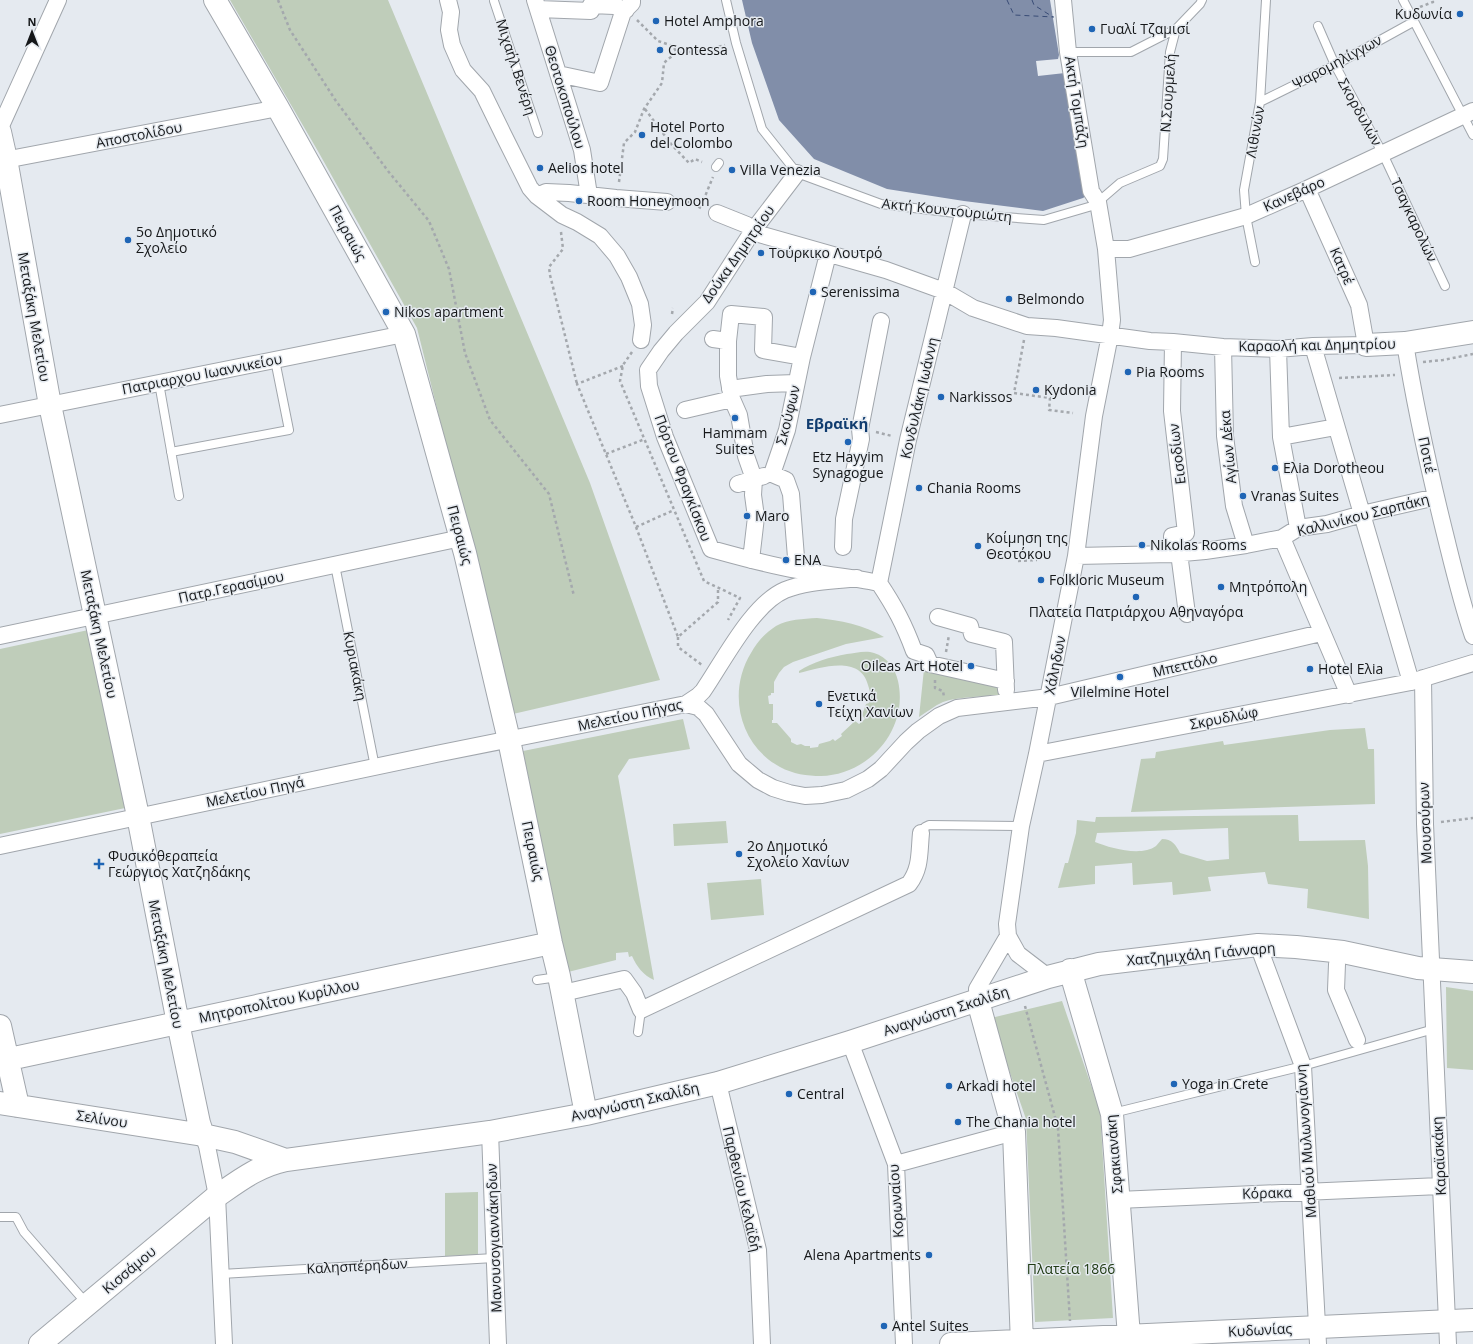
<svg xmlns="http://www.w3.org/2000/svg" width="1473" height="1344" font-family="'Open Sans',sans-serif">
	<style>
		.green { fill: #bfcdba; fill-rule: evenodd }
		.water { fill: #818ea9 }
		.lines { fill: none; stroke-linecap: round; stroke-linejoin: round }
		.ferry { stroke: #394c76; stroke-width: 1; stroke-dasharray: 5 4; stroke-linecap: butt }
		.lane-casing { stroke: #a1a6ac; stroke-width: 10 }
		.street-casing { stroke: #a1a6ac; stroke-width: 18 }
		.secondary-casing { stroke: #a1a6ac; stroke-width: 24 }
		.path { stroke: #a4a8ad; stroke-width: 2.5; stroke-dasharray: 3 3; stroke-linecap: butt }
		.lane { stroke: #fff; stroke-width: 8 }
		.street { stroke: #fff; stroke-width: 16 }
		.secondary { stroke: #fff; stroke-width: 22 }
		.poi-dot { fill: #1f65b5; stroke: #e5eaf0; stroke-width: 1.5 }
		.labels { text-anchor: middle; stroke-width: 3; stroke-linejoin: round; paint-order: stroke }
		.poi-label { font-size: 14px; fill: #16181a; stroke: #e5eaf0; text-anchor: start }
		.street-label { font-size: 14px; fill: #16181a; stroke: #e5eaf0 }
		.park-label { font-size: 14px; fill: #203b13; stroke: #e5eaf0 }
		.neighbourhood-label { font-size: 15px; font-weight: bold; fill: #103c6f; stroke: #e5eaf0 }
	</style>
	<rect width="100%" height="100%" fill="#e5eaf0"/>
	<path class="green" d="M230 0H388L590 483 660 680 513 714 417 328 319 153Z
		M817 618C840 620 864 625 884 637L846 644 793 662 784 667 779 673 774 682V693H771V695L768 696 769 704H773V720H772V723H777L791 739V742L797 745 801 744 805 746H810V748L818 747 819 744 830 741 833 739 835 741 842 736 841 734 855 721 859 724 865 719 862 715 866 704 869 703C872 696 870 692 868 685 860 654 820 668 799 673V671C813 662 830 657 847 654 855 653 866 650 874 653 887 657 895 668 898 681 909 729 869 775 821 776 807 776 793 774 780 767 739 745 727 692 751 653 757 642 765 633 776 626 788 619 803 619 817 618Z
		M93 629 130 807 0 834V649Z
		M924 669 1003 684 1002 695C984 697 960 696 943 702 934 706 927 712 919 717Z
		M683 719 690 749 629 759 618 776 654 980C643 975 637 967 632 956L629 957 628 952 616 953V960L568 972 523 751Z
		M1365 728 1368 749H1374L1375 804 1131 812 1141 759 1155 758 1156 752 1223 741 1224 745 1330 730Z
		M1298 815 1299 841 1365 840 1368 866 1369 919 1307 908 1308 889 1268 884 1265 872 1208 877 1211 891 1173 895 1172 882 1133 885 1132 863 1095 866V884L1058 888 1065 863H1068L1076 833 1077 820 1095 822 1096 817ZM1228 828 1229 859 1207 861 1180 853C1176 845 1172 839 1162 839 1160 841 1158 844 1156 846 1141 857 1110 848 1095 842L1097 833Z
		M726 821 728 843 674 846 673 824Z
		M761 879 764 915 711 920 707 883Z
		M1446 987 1473 991V1070L1447 1068Z
		M1062 1001 1100 1111 1113 1318 1035 1322 1026 1119 991 1018Z
		M478 1192V1255L445 1256V1193Z"/>
	<path class="water" d="M742 0H1050L1059 55 1058 59 1036 61 1038 76 1065 73 1086 196 1083 198 1043 211 964 201 887 189 814 159 779 120 752 43Z"/>
	<g class="lines">
		<path class="ferry" d="M1007 0 1014 15 1054 17
			M1032 0 1034 5 1053 17"/>
		<defs>
			<path id="lane" d="M726 0 736 43 762 129 797 173 881 204 963 214 1044 220 1092 206 1098 202 1120 183 1160 166 1163 159 1170 52 1176 29 1200 4 1202 0
				M1403 0 1473 135
				M494 1 538 133
				M1318 26 1335 65 1383 154 1445 286
				M1068 52H1131L1176 29
				M1260 102 1335 65 1413 22
				M716 167 719 163
				M1255 262 1246 216 1244 190 1260 102 1266 0
				M159 383 179 496
				M171 452 289 430 275 360
				M335 565 375 767
				M921 833 925 827 929 825 1021 826
				M537 980 558 977
				M638 1032 641 1010
				M1113 1113 1303 1066 1434 1029
				M0 1217H16L24 1232 87 1304
				M221 1274 494 1258"/>
			<path id="street" d="M448 0 451 12 449 30 452 45 463 70 482 91 503 134 530 188 537 196 562 215 577 222 600 236 617 256 629 277 640 304 643 325 641 340
				M535 0 582 150 589 195
				M538 9 591 11V5L614 6 626 10
				M558 74 600 83 623 12 632 3V0
				M0 128 58 0
				M0 161 278 108
				M797 173 752 232 707 302 676 333 661 351 648 370 649 386 665 437 711 549C740 557 768 565 798 570 825 575 852 577 879 583 895 607 904 624 914 651L926 655 930 664 1006 681
				M537 196 546 192 569 193 616 198 667 202
				M717 213 747 225 752 232 886 270 944 291 973 308 1027 326 1056 328 1150 341 1173 342 1223 347 1278 349 1313 346 1366 345 1359 305 1307 189
				M1106 249H1129L1246 216 1307 189 1473 111
				M713 339 728 341
				M1405 343C1415 406 1429 469 1444 530 1453 566 1461 601 1473 636
				M1313 346 1411 682
				M1223 347 1225 436 1234 506 1246 545
				M1278 349 1281 437 1298 528
				M730 389 767 384 796 383
				M685 410 732 399
				M0 415 404 334
				M1281 437 1336 427
				M738 484 764 476
				M1282 538 1349 695
				M843 547 844 519 861 439 860 429 881 321
				M1179 553 1187 614
				M1172 554V536L1186 533 1172 411 1173 342
				M1076 556 1172 554 1205 551 1246 545 1282 538 1298 528 1327 524 1362 514 1436 497
				M751 560 756 517 753 495 754 479 746 456 739 415 732 399 728 376V341L731 314 764 317 763 350 802 357
				M797 570 791 494 786 480 772 474 787 430 802 357 828 254
				M879 583 908 440 963 214
				M938 617 970 626 972 634 1004 642 1006 690
				M0 636 461 538
				M1423 678 1425 824 1448 1344
				M686 704 698 707 706 714 739 764 758 780 773 788 789 793 805 796 822 795 846 790 868 779 881 769 906 742 918 731 939 716 957 708 1049 697 1321 633
				M1037 754 1411 682 1473 663
				M0 846 436 754 686 704 698 696 703 691C723 662 752 604 785 590 807 581 834 581 857 578
				M1258 945 1303 1066 1318 1344
				M1337 964 1336 990 1357 1040
				M1048 977 1018 954 1008 936 1007 924 1021 826 1037 754 1076 556 1094 416 1110 335 1112 320 1106 249 1098 202 1091 191 1068 52 1063 0
				M563 993 624 979 634 993 641 1010 909 884C921 868 919 853 921 833
				M978 1001 977 989 1008 936
				M850 1042 896 1164 904 1344
				M718 1083 758 1250 762 1344
				M490 1132 498 1344
				M203 1135 207 1146 217 1196 224 1344
				M896 1164 1014 1132
				M1118 1200 1440 1186"/>
			<path id="secondary" d="M215 0 278 108 404 334 465 553 509 740 551 943 559 976 586 1114
				M0 132 6 159 50 405 138 816 178 1023 199 1123 203 1135
				M1366 345 1405 343 1473 332
				M1070 970 1112 1114 1129 1336
				M978 1001 1014 1132 1022 1344
				M0 1026 18 1106
				M0 1061 551 943
				M0 1103 203 1135 235 1142 286 1160
				M40 1344 217 1196C240 1180 258 1166 286 1160L490 1132 586 1114 718 1083 850 1042 1048 977 1099 964 1258 945 1296 947 1343 952 1418 968 1473 972
				M951 1344 1473 1320"/>
		</defs>
		<use href="#lane" class="lane-casing"/>
		<use href="#street" class="street-casing"/>
		<use href="#secondary" class="secondary-casing"/>
		<path class="path" d="M278 0 290 30 336 101 388 171 429 221 449 269 465 353 490 420 549 494 574 596
			M1420 7 1433 2 1432 0
			M637 20 658 41 673 46 677 53 703 51 725 45
			M645 109 671 144 689 163 695 159 702 162
			M619 182 624 143 635 132 644 109 662 83 664 63 668 59 677 53
			M682 199 703 209
			M701 206 713 177
			M561 232 563 249 549 267 550 275 577 384
			M672 314 673 308
			M1024 340 1014 393 1050 398 1049 410 1073 413
			M632 352 623 365 620 381 704 581 740 598 728 620
			M1423 362 1443 360 1473 354
			M623 366 577 384 636 527 678 637 718 602V588
			M1339 378 1395 375
			M876 432 892 436
			M606 454 645 439
			M636 527 674 510
			M1018 561 1037 560
			M678 637V647L702 665
			M946 652 949 635
			M935 680V688L943 691 944 697
			M1441 822 1473 818
			M1025 1006 1058 1128 1070 1321"/>
		<use href="#lane" class="lane"/>
		<use href="#street" class="street"/>
		<use href="#secondary" class="secondary"/>
	</g>
	<g class="poi-dot">
		<circle cx="1460" cy="14" r="4"/>
		<circle cx="656" cy="21" r="4"/>
		<circle cx="1092" cy="29" r="4"/>
		<circle cx="660" cy="50" r="4"/>
		<circle cx="642" cy="135" r="4"/>
		<circle cx="540" cy="168" r="4"/>
		<circle cx="732" cy="170" r="4"/>
		<circle cx="579" cy="201" r="4"/>
		<circle cx="128" cy="240" r="4"/>
		<circle cx="761" cy="253" r="4"/>
		<circle cx="813" cy="292" r="4"/>
		<circle cx="1009" cy="299" r="4"/>
		<circle cx="386" cy="312" r="4"/>
		<circle cx="1128" cy="372" r="4"/>
		<circle cx="1036" cy="390" r="4"/>
		<circle cx="941" cy="397" r="4"/>
		<circle cx="735" cy="418" r="4"/>
		<circle cx="848" cy="442" r="4"/>
		<circle cx="1275" cy="468" r="4"/>
		<circle cx="919" cy="488" r="4"/>
		<circle cx="1243" cy="496" r="4"/>
		<circle cx="747" cy="516" r="4"/>
		<circle cx="1142" cy="545" r="4"/>
		<circle cx="978" cy="546" r="4"/>
		<circle cx="786" cy="560" r="4"/>
		<circle cx="1041" cy="580" r="4"/>
		<circle cx="1221" cy="587" r="4"/>
		<circle cx="1136" cy="597" r="4"/>
		<circle cx="971" cy="666" r="4"/>
		<circle cx="1310" cy="669" r="4"/>
		<circle cx="1120" cy="677" r="4"/>
		<circle cx="819" cy="704" r="4"/>
		<circle cx="739" cy="854" r="4"/>
		<path d="M97 858h4v4h4v4h-4v4h-4v-4h-4v-4h4z"/>
		<circle cx="1174" cy="1084" r="4"/>
		<circle cx="949" cy="1086" r="4"/>
		<circle cx="789" cy="1094" r="4"/>
		<circle cx="958" cy="1122" r="4"/>
		<circle cx="929" cy="1255" r="4"/>
		<circle cx="884" cy="1326" r="4"/>
	</g>
	<g class="labels">
		<g class="poi-label">
			<text x="1452" y="19" text-anchor="end">Κυδωνία</text>
			<text x="664" y="26">Hotel Amphora</text>
			<text x="1100" y="34">Γυαλί Τζαμισί</text>
			<text x="668" y="55">Contessa</text>
			<text x="650" y="132">Hotel Porto<tspan x="650" dy="16">del Colombo</tspan></text>
			<text x="548" y="173">Aelios hotel</text>
			<text x="740" y="175">Villa Venezia</text>
			<text x="587" y="206">Room Honeymoon</text>
			<text x="136" y="237">5ο Δημοτικό<tspan x="136" dy="16">Σχολείο</tspan></text>
			<text x="769" y="258">Τούρκικο Λουτρό</text>
			<text x="821" y="297">Serenissima</text>
			<text x="1017" y="304">Belmondo</text>
			<text x="394" y="317">Nikos apartment</text>
			<text x="1136" y="377">Pia Rooms</text>
			<text x="1044" y="395">Kydonia</text>
			<text x="949" y="402">Narkissos</text>
			<text x="735" y="438" text-anchor="middle">Hammam<tspan x="735" dy="16">Suites</tspan></text>
			<text x="848" y="462" text-anchor="middle">Etz Hayyim<tspan x="848" dy="16">Synagogue</tspan></text>
			<text x="1283" y="473">Eλia Dorotheou</text>
			<text x="927" y="493">Chania Rooms</text>
			<text x="1251" y="501">Vranas Suites</text>
			<text x="755" y="521">Maro</text>
			<text x="986" y="543">Κοίμηση της<tspan x="986" dy="16">Θεοτόκου</tspan></text>
			<text x="1150" y="550">Nikolas Rooms</text>
			<text x="794" y="565">ENA</text>
			<text x="1049" y="585">Folkloric Museum</text>
			<text x="1229" y="592">Μητρόπολη</text>
			<text x="1136" y="617" text-anchor="middle">Πλατεία Πατριάρχου Αθηναγόρα</text>
			<text x="963" y="671" text-anchor="end">Oileas Art Hotel</text>
			<text x="1318" y="674">Hotel Eλia</text>
			<text x="1120" y="697" text-anchor="middle">Vilelmine Hotel</text>
			<text x="827" y="701">Ενετικά<tspan x="827" dy="16">Τείχη Χανίων</tspan></text>
			<text x="747" y="851">2ο Δημοτικό<tspan x="747" dy="16">Σχολείο Χανίων</tspan></text>
			<text x="108" y="861">Φυσικόθεραπεία<tspan x="108" dy="16">Γεώργιος Χατζηδάκης</tspan></text>
			<text x="1182" y="1089">Yoga in Crete</text>
			<text x="957" y="1091">Arkadi hotel</text>
			<text x="797" y="1099">Central</text>
			<text x="966" y="1127">The Chania hotel</text>
			<text x="921" y="1260" text-anchor="end">Alena Apartments</text>
			<text x="892" y="1331">Antel Suites</text>
		</g>
		<g class="street-label">
			<text transform="translate(1337 62) rotate(-28)" y="5">Ψαρομηλίγγων</text>
			<text transform="translate(516 67) rotate(72)" y="5">Μιχαήλ Βενέρη</text>
			<text transform="translate(1168 93) rotate(-86)" y="5">Ν.Σουρμελή</text>
			<text transform="translate(565 97) rotate(73)" y="5">Θεοτοκοπούλου</text>
			<text transform="translate(1077 102) rotate(81)" y="5">Ακτή Τομπάζη</text>
			<text transform="translate(1360 112) rotate(61)" y="5">Σκορδυλών</text>
			<text transform="translate(1255 132) rotate(-80)" y="5">Λιθινών</text>
			<text transform="translate(139 135) rotate(-11)" y="5">Αποστολίδου</text>
			<text transform="translate(1294 194) rotate(-24)" y="5">Κανεβάρο</text>
			<text transform="translate(947 210) rotate(6)" y="5">Ακτή Κουντουριώτη</text>
			<text transform="translate(1414 220) rotate(65)" y="5">Τσαγκαρολών</text>
			<text transform="translate(348 233) rotate(61)" y="5">Πειραιώς</text>
			<text transform="translate(738 254) rotate(-55)" y="5">Δούκα Δημητρίου</text>
			<text transform="translate(1342 266) rotate(66)" y="5">Κατρέ</text>
			<text transform="translate(34 317) rotate(80)" y="5">Μεταξάκη Μελετίου</text>
			<text transform="translate(1317 345) rotate(-1)" y="5">Καραολή και Δημητρίου</text>
			<text transform="translate(202 374) rotate(-11)" y="5">Πατριαρχου Ιωαννικείου</text>
			<text transform="translate(919 398) rotate(-77)" y="5">Κονδυλάκη Ιωάννη</text>
			<text transform="translate(788 415) rotate(-76)" y="5">Σκούφων</text>
			<text transform="translate(1228 447) rotate(-95)" y="5">Αγίων Δέκα</text>
			<text transform="translate(1177 454) rotate(-97)" y="5">Εισοδίων</text>
			<text transform="translate(1427 455) rotate(78)" y="5">Ποτιέ</text>
			<text transform="translate(683 478) rotate(69)" y="5">Πόρτου Φραγκίσκου</text>
			<text transform="translate(1363 515) rotate(-14)" y="5">Καλλινίκου Σαρπάκη</text>
			<text transform="translate(460 535) rotate(75)" y="5">Πειραιώς</text>
			<text transform="translate(231 587) rotate(-12)" y="5">Πατρ.Γερασίμου</text>
			<text transform="translate(99 634) rotate(78)" y="5">Μεταξάκη Μελετίου</text>
			<text transform="translate(1055 665) rotate(-79)" y="5">Χάληδων</text>
			<text transform="translate(1185 665) rotate(-13)" y="5">Μπεττόλο</text>
			<text transform="translate(355 666) rotate(79)" y="5">Κυριακάκη</text>
			<text transform="translate(630 715) rotate(-12)" y="5">Μελετίου Πήγας</text>
			<text transform="translate(1224 718) rotate(-11)" y="5">Σκρυδλώφ</text>
			<text transform="translate(255 792) rotate(-12)" y="5">Μελετίου Πηγά</text>
			<text transform="translate(1425 823) rotate(-92)" y="5">Μουσούρων</text>
			<text transform="translate(533 851) rotate(78)" y="5">Πειραιώς</text>
			<text transform="translate(1201 954) rotate(-5)" y="5">Χατζημιχάλη Γιάνναρη</text>
			<text transform="translate(166 964) rotate(79)" y="5">Μεταξάκη Μελετίου</text>
			<text transform="translate(279 1001) rotate(-12)" y="5">Μητροπολίτου Κυρίλλου</text>
			<text transform="translate(946 1011) rotate(-18)" y="5">Αναγνώστη Σκαλίδη</text>
			<text transform="translate(635 1102) rotate(-13)" y="5">Αναγνώστη Σκαλίδη</text>
			<text transform="translate(102 1119) rotate(9)" y="5">Σελίνου</text>
			<text transform="translate(1306 1141) rotate(-94)" y="5">Μαθιού Μυλωνογιάννη</text>
			<text transform="translate(1114 1154) rotate(-95)" y="5">Σφακιανάκη</text>
			<text transform="translate(1439 1156) rotate(-93)" y="5">Καραϊσκάκη</text>
			<text transform="translate(742 1189) rotate(77)" y="5">Παρθενίου Κελαϊδή</text>
			<text transform="translate(1267 1193) rotate(-2)" y="5">Κόρακα</text>
			<text transform="translate(896 1201) rotate(-94)" y="5">Κορωναίου</text>
			<text transform="translate(494 1238) rotate(-92)" y="5">Μανουσογιαννάκηδων</text>
			<text transform="translate(357 1266) rotate(-3)" y="5">Καλησπέρηδων</text>
			<text transform="translate(129 1270) rotate(-40)" y="5">Κισσάμου</text>
			<text transform="translate(1260 1330) rotate(-3)" y="5">Κυδωνίας</text>
		</g>
		<g class="park-label">
			<text x="1071" y="1274">Πλατεία 1866</text>
		</g>
		<g class="neighbourhood-label">
			<text x="837" y="429">Εβραϊκή</text>
		</g>
	</g>
	<g transform="translate(32 32)" stroke="#e5eaf0" stroke-width="3" paint-order="stroke">
	<path d="M0-3L7 15L0 10L-7 15Z" fill="#16181a"/>
	<text y="-6" font-size="11" font-weight="bold" text-anchor="middle" fill="#16181a">N</text>
	</g>
</svg>
